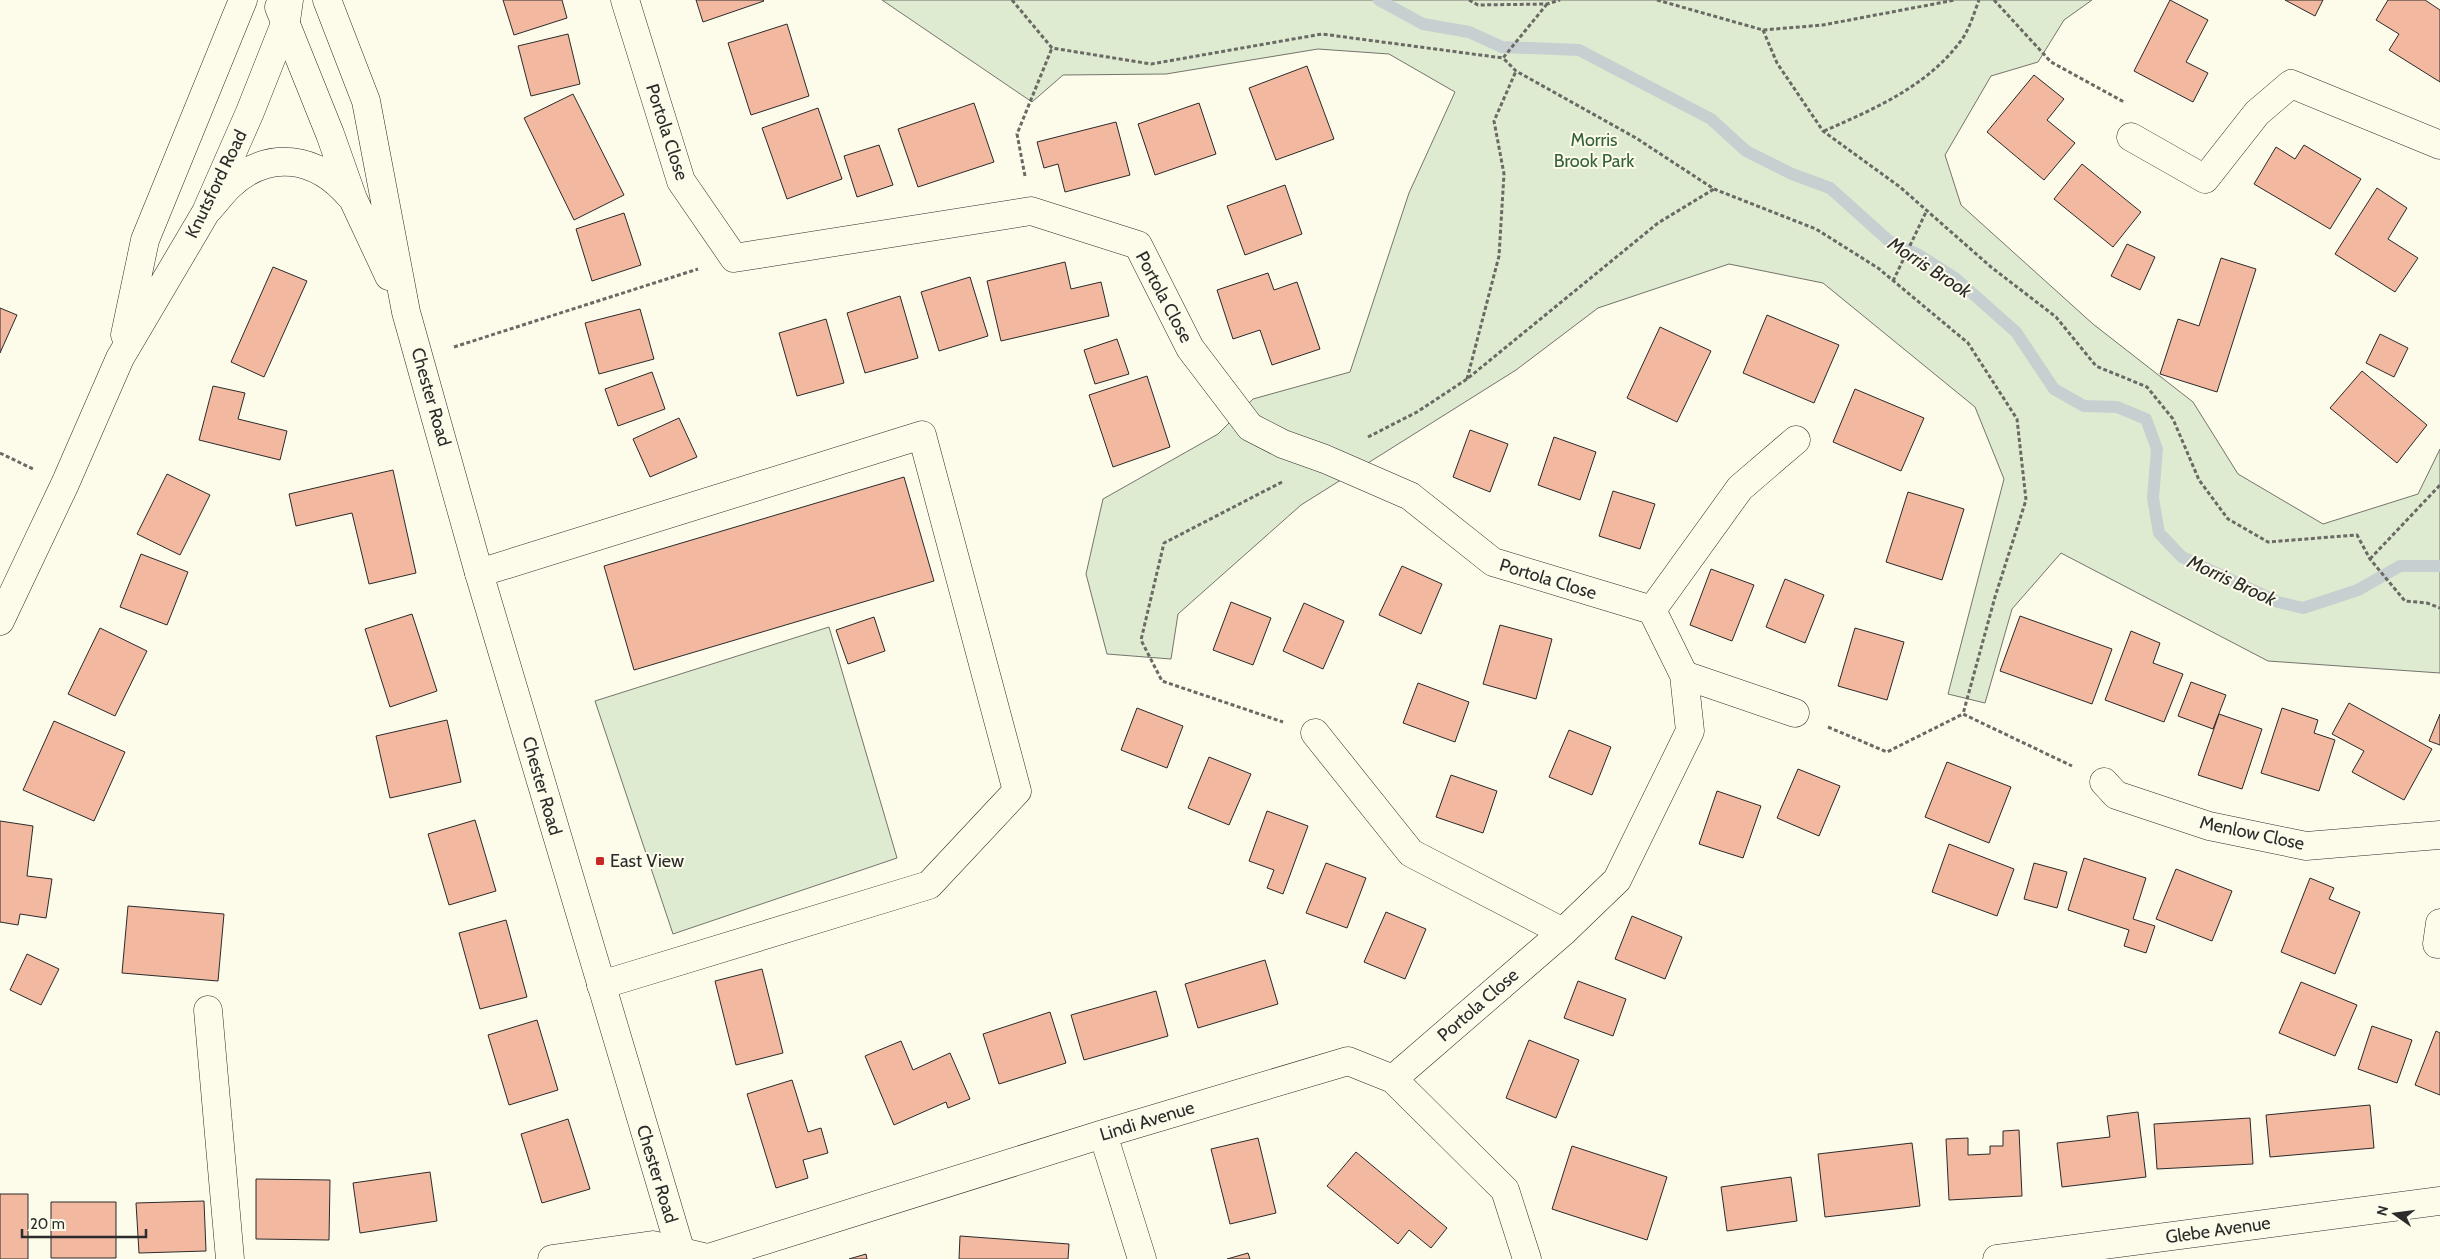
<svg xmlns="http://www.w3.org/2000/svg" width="2440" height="1259" font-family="Cabin,sans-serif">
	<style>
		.green { fill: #deebd1; stroke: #74746e }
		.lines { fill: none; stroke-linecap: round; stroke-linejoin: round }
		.stream { stroke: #c7d0d0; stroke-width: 12 }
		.building { fill: #f2b8a0; stroke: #2b2b2b }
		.minor-casing { stroke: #2b2b2b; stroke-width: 29 }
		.major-casing { stroke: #2b2b2b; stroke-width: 29 }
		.highway-casing { stroke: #2b2b2b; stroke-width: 29 }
		.path { stroke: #6a6964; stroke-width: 3; stroke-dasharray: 4 2.5; stroke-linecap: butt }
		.minor { stroke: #fdfbea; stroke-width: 28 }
		.major { stroke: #fdfbea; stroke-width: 28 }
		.highway { stroke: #fdfbea; stroke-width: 28 }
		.poi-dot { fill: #c62828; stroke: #fdfbea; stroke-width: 2 }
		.labels { text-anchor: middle; stroke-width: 4; stroke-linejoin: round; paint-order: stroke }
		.street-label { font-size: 18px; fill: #2b2b2b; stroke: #fdfbea }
		.park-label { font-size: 18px; fill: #34623c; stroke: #fdfbea }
		.poi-label { font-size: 18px; fill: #2b2b2b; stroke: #fdfbea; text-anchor: start }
		.water-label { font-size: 19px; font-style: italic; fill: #2b2b2b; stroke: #fdfbea }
	</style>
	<rect width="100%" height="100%" fill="#fdfbea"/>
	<path class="green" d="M882 0H2092L2064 20 2038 62 1991 76 1945 155 1961 205 2093 324 2193 402 2238 474 2323 524 2418 494 2440 449V673L2268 661 2061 553 2012 609 1985 703 1948 694 2004 479 1975 407 1823 283 1729 264 1598 308 1516 370 1301 505 1178 614 1171 659 1107 654 1086 574 1103 499 1218 434 1253 399 1350 372 1409 193 1455 92 1389 54 1318 49 1166 74 1063 75 1032 102Z
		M829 627 897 858 673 934 595 701Z"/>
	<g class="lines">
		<path class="stream" d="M1379 0 1423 24 1469 32 1502 47 1579 50 1711 119 1746 151 1792 174 1830 188 1889 241 1919 255 1955 278 2016 332 2054 389 2084 406 2117 407 2146 419 2157 449 2153 498 2159 533 2182 557 2278 602 2303 608 2358 590 2400 566H2440"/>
	</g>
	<path class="building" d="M503 0H562L567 18 514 35Z
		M696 0H763L764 1 703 22Z
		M2170 0 2208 20 2186 62 2208 73 2193 102 2134 71Z
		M2285 0H2323L2315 16Z
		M2388 0H2425L2440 10V82L2389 50 2399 34 2376 20Z
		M787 24 809 96 751 115 728 43Z
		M568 34 580 84 531 96 518 46Z
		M1307 66 1334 139 1276 160 1249 88Z
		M2034 75 2064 99 2047 120 2075 143 2044 180 1987 132Z
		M573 94 624 195 574 220 524 118Z
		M974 103 994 162 918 187 898 129Z
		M1199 103 1216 154 1155 175 1138 124Z
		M818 108 842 179 787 199 762 128Z
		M1116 122 1130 175 1065 192 1058 164 1044 168 1037 142Z
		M879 145 893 185 857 197 844 156Z
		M2304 145 2361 179 2330 229 2254 184 2276 147 2295 159Z
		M2082 164 2141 212 2113 247 2054 199Z
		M1285 185 1302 234 1245 255 1227 206Z
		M2377 188 2407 208 2388 239 2418 258 2395 292 2335 254Z
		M624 213 641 265 592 281 576 229Z
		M2127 244 2155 257 2140 290 2111 276Z
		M2221 258 2256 269 2217 392 2160 374 2178 319 2199 326Z
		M1065 262 1071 289 1101 282 1109 316 1001 341 987 281Z
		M273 267 307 281 264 377 231 362Z
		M1268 273 1274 290 1297 282 1320 349 1272 365 1260 330 1233 339 1217 290Z
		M970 277 988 336 939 351 921 292Z
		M900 296 918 358 865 373 847 313Z
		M0 308 17 315 0 353Z
		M640 309 654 359 599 374 585 323Z
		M1767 315 1839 345 1814 403 1743 373Z
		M826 319 844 383 797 396 779 333Z
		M1660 327 1711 351 1677 422 1627 398Z
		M2380 334 2408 348 2394 377 2366 363Z
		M1117 339 1129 374 1095 384 1084 350Z
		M2362 371 2427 425 2397 463 2330 408Z
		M652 372 665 409 618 426 605 389Z
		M1147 376 1170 447 1113 467 1089 395Z
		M213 386 245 393 238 419 287 431 280 460 199 440Z
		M1855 389 1924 418 1901 471 1833 442Z
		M679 418 697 457 650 477 633 439Z
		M1470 430 1508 444 1490 492 1453 477Z
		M1554 437 1596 452 1580 500 1538 485Z
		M393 470 416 573 369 584 352 513 296 526 289 494Z
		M167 474 210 495 180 555 137 534Z
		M904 477 934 581 634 670 604 566Z
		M1613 491 1655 504 1640 549 1599 536Z
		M1908 492 1964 509 1942 580 1886 562Z
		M141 554 188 572 167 625 120 607Z
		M1402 566 1442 584 1421 634 1379 615Z
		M1711 569 1754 585 1732 641 1690 625Z
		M1785 579 1824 595 1805 643 1766 627Z
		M1231 602 1271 618 1253 665 1213 650Z
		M1304 603 1344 621 1323 669 1283 651Z
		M412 614 437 691 390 707 365 629Z
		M2020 616 2112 649 2092 704 2000 671Z
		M874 617 885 651 848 664 836 630Z
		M1500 625 1552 639 1536 699 1483 684Z
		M100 628 147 651 115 716 68 694Z
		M1855 628 1904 642 1887 700 1838 686Z
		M2131 631 2160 643 2153 663 2183 674 2164 722 2105 700Z
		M2191 682 2226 695 2213 729 2178 716Z
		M1418 683 1469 702 1455 742 1403 723Z
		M2349 703 2432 749 2404 800 2352 772 2364 751 2332 734Z
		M1137 708 1183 726 1167 768 1121 750Z
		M2282 708 2318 720 2314 733 2335 740 2319 791 2261 773Z
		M2219 714 2262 729 2242 789 2198 775Z
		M2440 714V745L2429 741Z
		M447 720 461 782 390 798 376 736Z
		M54 721 125 752 94 821 23 790Z
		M1569 730 1611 747 1592 795 1549 777Z
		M1209 757 1251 774 1229 825 1188 808Z
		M1947 762 2011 787 1989 843 1925 817Z
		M1798 769 1840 786 1819 836 1777 818Z
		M1451 775 1497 791 1483 833 1436 817Z
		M1717 791 1761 806 1743 858 1699 844Z
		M1267 811 1308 826 1283 894 1267 888 1274 870 1249 861Z
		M475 820 496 891 449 905 428 834Z
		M0 821 33 826 27 876 52 879 46 918 20 914 18 925 0 922Z
		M1949 844 2014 869 1997 916 1932 892Z
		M2084 858 2146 878 2133 919 2155 926 2146 953 2124 946 2129 930 2068 910Z
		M1326 863 1366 878 1347 928 1306 913Z
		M2034 863 2067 872 2057 908 2024 899Z
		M2176 869 2232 891 2212 941 2156 919Z
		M2310 878 2334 888 2329 899 2360 912 2335 974 2281 952Z
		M128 906 224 914 218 981 122 973Z
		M1386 912 1426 929 1405 979 1364 962Z
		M1632 916 1682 937 1665 979 1615 959Z
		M506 920 527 997 480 1009 459 933Z
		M27 954 59 969 41 1005 10 990Z
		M1265 960 1278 1004 1198 1028 1185 984Z
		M762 969 783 1053 736 1065 715 981Z
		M1578 981 1626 999 1613 1036 1564 1018Z
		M2301 982 2357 1005 2335 1056 2279 1033Z
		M1156 991 1168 1036 1084 1060 1071 1015Z
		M1050 1012 1066 1063 999 1084 983 1034Z
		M537 1020 558 1090 509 1105 488 1035Z
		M2372 1026 2412 1040 2397 1083 2358 1069Z
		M2436 1031 2440 1033V1095L2415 1085Z
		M1529 1040 1579 1060 1556 1118 1506 1098Z
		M901 1041 913 1070 950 1053 970 1099 948 1108 946 1102 894 1125 865 1056Z
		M792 1080 808 1132 821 1128 828 1153 803 1160 808 1178 776 1188 747 1094Z
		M2370 1105 2374 1148 2270 1157 2266 1115Z
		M2138 1112 2146 1177 2062 1187 2057 1143 2110 1137 2107 1116Z
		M2250 1118 2253 1164 2157 1169 2154 1124Z
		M568 1119 590 1189 542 1203 521 1134Z
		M2019 1130 2022 1196 1949 1200 1946 1139 1968 1138V1155L1990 1154V1146H2003V1131Z
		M1258 1138 1276 1213 1230 1224 1211 1149Z
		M1912 1143 1920 1206 1825 1217 1818 1154Z
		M1572 1146 1667 1177 1647 1240 1552 1209Z
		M1356 1152 1447 1228 1431 1248 1409 1230 1398 1244 1327 1186Z
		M430 1172 437 1221 360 1233 353 1183Z
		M1791 1177 1797 1221 1727 1231 1721 1187Z
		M256 1179 330 1180 329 1240 256 1239Z
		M0 1194H28V1259H0Z
		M204 1201 206 1251 139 1253 136 1203Z
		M51 1202H116V1258H51Z
		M960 1236 1069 1244 1068 1259H959Z
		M1248 1253 1250 1259H1227Z
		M866 1254 867 1259H849Z"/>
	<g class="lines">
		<defs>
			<path id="minor" d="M625 0 681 181 734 258 1031 211 1138 245 1190 348 1250 427 1283 444 1325 459 1410 496 1493 562 1652 610 1684 675 1690 731 1617 880 1563 932 1393 1079
				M2131 137 2205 179 2257 113 2291 84 2440 145
				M479 573 922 435 1017 791 929 885 601 985
				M1652 610 1740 488 1796 440
				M1684 675 1795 713
				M1315 733 1411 853 1563 932
				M2104 782 2116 795 2209 826 2306 846 2440 835
				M2437 944 2440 923
				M208 1010 230 1259
				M1103 1134 1142 1259
				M552 1259 653 1245 708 1258 1103 1134 1348 1061 1393 1079 1505 1190 1527 1259
				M1997 1259 2440 1201"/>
			<path id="major" d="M327 0 366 101 406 312 479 573 683 1259
				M279 7 330 134 353 199 389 276
				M209 209C216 201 222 193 229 186 269 148 317 157 350 196"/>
			<path id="highway" d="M125 335 145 240 243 0
				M0 621 65 484 120 358 206 212 250 112 286 21 289 0"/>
		</defs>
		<use href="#minor" class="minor-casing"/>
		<use href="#major" class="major-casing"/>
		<use href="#highway" class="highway-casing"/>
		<path class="path" d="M1012 0 1052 48 1151 64 1322 34 1503 58
			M1469 0 1478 5 1547 4 1560 0
			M1657 0 1763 30 1823 25 1955 0
			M1994 0 2051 62 2124 102
			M1547 4 1503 58 1516 71 1636 138 1714 189 1816 229 1878 268 1968 343 2017 419 2026 500 1995 597 1963 714 2072 766
			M1763 30 1777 63 1823 131 1900 187 1991 267 2056 317 2096 366 2147 387 2173 419 2199 480 2228 519 2268 542 2357 535 2370 559 2405 601 2427 603 2440 608
			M1824 131C1874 109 1926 87 1960 42 1969 31 1974 13 1979 0
			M1025 176 1017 134 1052 48
			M1893 281 1926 212
			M454 347 698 269
			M1467 379 1499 256 1504 174 1494 121 1516 71
			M1368 437 1417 412 1467 379 1658 223 1714 189
			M0 453 33 469
			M1282 482 1164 543 1141 640 1162 681 1283 722
			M2370 559 2440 485
			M1828 727 1887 752 1963 714"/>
		<use href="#minor" class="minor"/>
		<use href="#major" class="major"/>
		<use href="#highway" class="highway"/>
	</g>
	<rect class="poi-dot" x="595" y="856" width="10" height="10" rx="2.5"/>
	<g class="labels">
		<g class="street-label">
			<text transform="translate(667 132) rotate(72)" y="6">Portola Close</text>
			<text transform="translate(216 184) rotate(-64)" y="6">Knutsford Road</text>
			<text transform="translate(1164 297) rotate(62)" y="6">Portola Close</text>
			<text transform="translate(431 397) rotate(74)" y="6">Chester Road</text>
			<text transform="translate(1548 579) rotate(17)" y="6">Portola Close</text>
			<text transform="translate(542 786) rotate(74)" y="6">Chester Road</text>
			<text transform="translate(2252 833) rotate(12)" y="6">Menlow Close</text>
			<text transform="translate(1478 1005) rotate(-41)" y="6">Portola Close</text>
			<text transform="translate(1147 1121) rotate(-17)" y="6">Lindi Avenue</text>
			<text transform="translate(657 1174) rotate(73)" y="6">Chester Road</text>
			<text transform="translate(2218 1230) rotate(-8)" y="6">Glebe Avenue</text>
		</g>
		<g class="park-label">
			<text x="1594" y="146">Morris<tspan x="1594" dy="21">Brook Park</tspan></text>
		</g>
		<g class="poi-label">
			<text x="610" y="867">East View</text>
		</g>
		<g class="water-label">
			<text transform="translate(1930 267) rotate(33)" y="7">Morris Brook</text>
			<text transform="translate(2232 580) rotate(25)" y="7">Morris Brook</text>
		</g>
	</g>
	<g transform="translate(2395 1214) rotate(284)" stroke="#fdfbea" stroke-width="4" paint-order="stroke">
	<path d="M0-4L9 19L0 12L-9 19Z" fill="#2b2b2b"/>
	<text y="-8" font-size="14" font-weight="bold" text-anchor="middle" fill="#2b2b2b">N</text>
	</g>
	<path d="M22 1229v8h124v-8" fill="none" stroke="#2b2b2b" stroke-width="2.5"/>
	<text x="30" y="1229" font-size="15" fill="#2b2b2b" stroke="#fdfbea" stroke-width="4" paint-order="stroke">20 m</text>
</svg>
